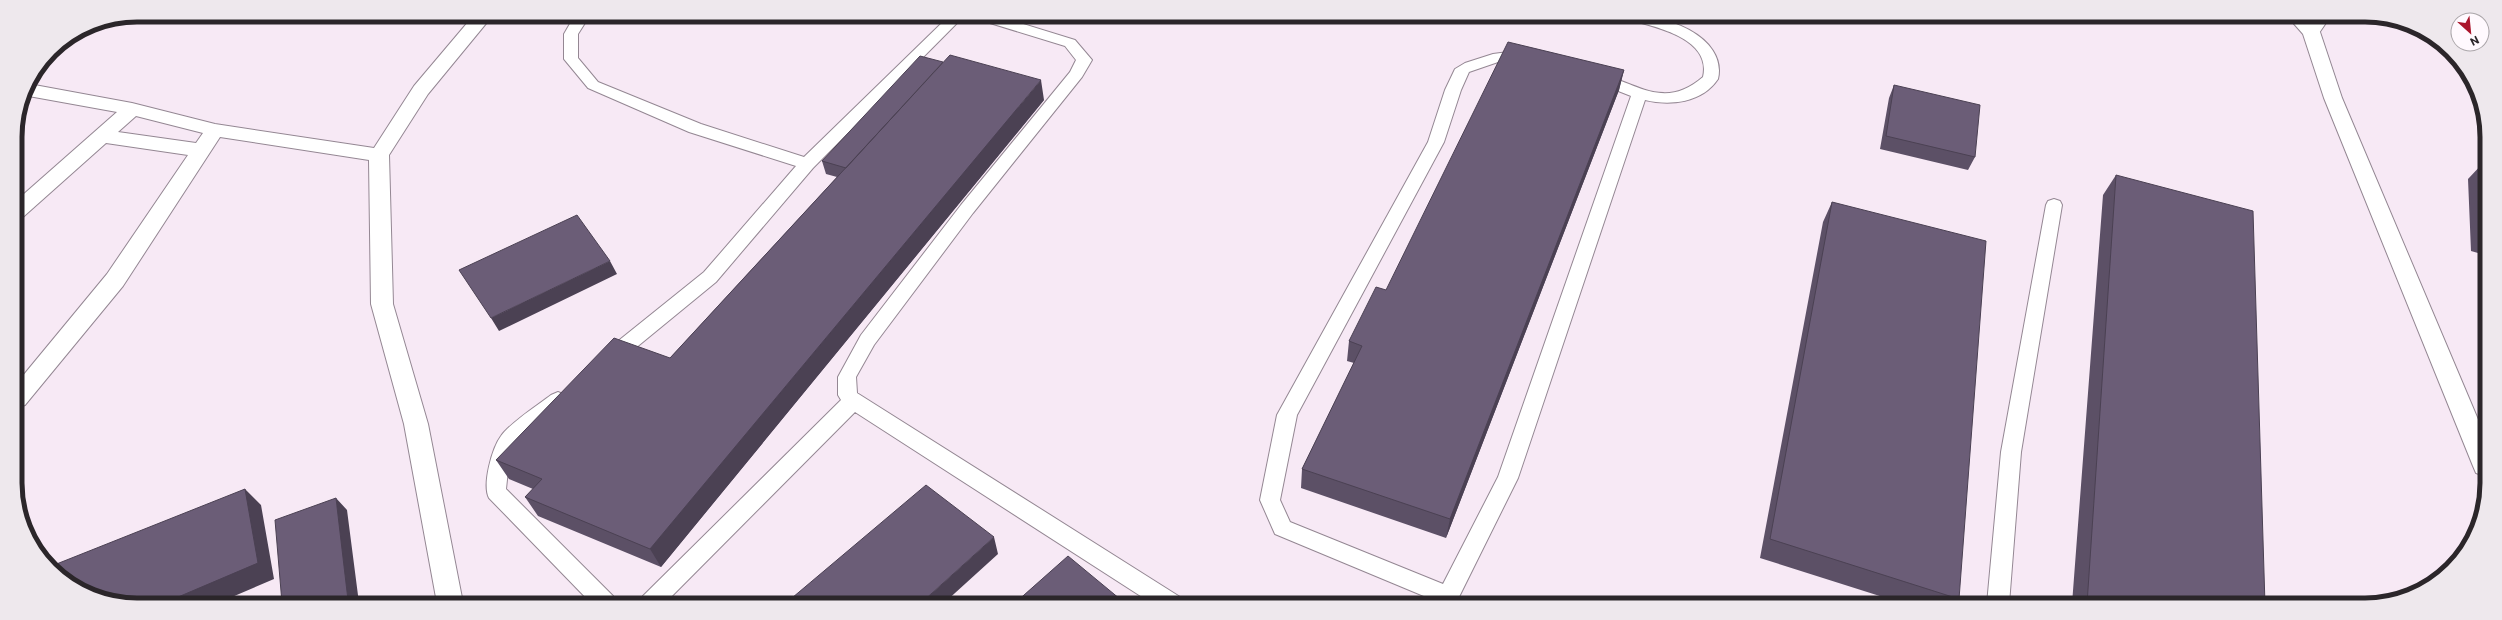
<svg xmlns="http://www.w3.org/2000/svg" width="2502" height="620" font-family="Commissioner,sans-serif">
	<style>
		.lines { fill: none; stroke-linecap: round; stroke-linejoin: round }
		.lane-casing { stroke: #948793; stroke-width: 2 }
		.street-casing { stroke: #948793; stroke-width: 2 }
		.secondary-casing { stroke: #948793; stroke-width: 2 }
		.lane { fill: #fff; fill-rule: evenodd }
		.street { fill: #fff; fill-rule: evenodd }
		.secondary { fill: #fff; fill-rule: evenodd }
		.wall { fill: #5c5066 }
		.shaded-wall { fill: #4b4153 }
		.building { fill: #6b5d77; stroke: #4b4153 }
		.rim { fill: none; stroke: #2b262a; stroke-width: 5 }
	</style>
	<rect width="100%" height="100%" fill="#f7e9f5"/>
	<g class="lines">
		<defs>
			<path id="lane" d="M575 15H590L578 34V58L598 82 701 124 804 157 949 16H964L813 168 716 282 616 364 609 366 602 364 600 359 602 354 704 272 796 166 689 132 588 88 564 59V34Z
				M975 16H997L1075 40 1092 60 1082 77 973 213 874 345 856 377 857 393 1180 597 1183 604H1153L855 412 665 603H640L643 596 841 400 838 395V377L861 335 961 205 1070 72 1076 60 1065 46 977 19Z
				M1628 17C1661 12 1728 36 1718 79 1702 103 1670 106 1645 100L1518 478 1456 603 1430 604 1431 599 1275 534 1260 500 1277 415 1428 142 1445 90 1455 69 1465 63 1493 54 1516 51 1529 53 1531 56 1529 59 1501 61 1469 72 1461 90 1444 142 1297 415 1280 500 1290 522 1443 584 1498 477 1631 96 1593 81 1590 78 1598 73C1638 84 1665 110 1703 77 1712 39 1657 27 1630 20Z
				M2054 199 2060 201 2062 205 2021 452 2009 604H1987L2001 452 2046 205 2048 201Z
				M558 392 565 395 568 400 565 405 516 445 508 470 506 489 613 596 616 603H591L489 498C482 485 492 448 501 436 510 423 538 405 551 395Z"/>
			<path id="street" d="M474 15H493L428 94 389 155 393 304 428 424 463 603H437L404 424 371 304 369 160 220 137 123 286 25 405 17 408V383L107 274 188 155 106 143 23 217 16 219V201L117 112 23 95 29 84 132 103 215 124 374 148 414 86ZM136 116 203 133 196 143 118 132Z
				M2312 17H2330L2317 36H2305L2302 32Z"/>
			<path id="secondary" d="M2288 17H2307L2320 32 2342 98 2485 436V476L2476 473 2473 466 2324 98 2303 34Z"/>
		</defs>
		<use href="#lane" class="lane-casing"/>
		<use href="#street" class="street-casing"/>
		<use href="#secondary" class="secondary-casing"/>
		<use href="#lane" class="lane"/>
		<use href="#street" class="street"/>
		<use href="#secondary" class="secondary"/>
	</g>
	<path class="wall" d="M1624 70 1619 90 1446 538 1301 488 1302 469 1354 363 1347 361 1349 341 1386 290Z
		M1894 85 1975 157 1968 170 1880 149 1889 98Z
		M1044 100 661 567 538 516 525 497 533 489 509 479 496 460 670 358 837 177 826 174 822 161Z
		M2484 162H2485V255L2471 251 2468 179Z
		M2116 175 2265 605 2072 604 2103 195Z
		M1832 202 1959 599 1956 604H1905L1760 558 1823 222Z"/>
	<path class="shaded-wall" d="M1624 70 1619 90 1446 538 1450 519Z
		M1041 80 1044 100 661 567 650 549Z
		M610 261 617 274 499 331 491 318Z
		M245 489 261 505 274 579 218 603H164Z
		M336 498 347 510 359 603H340Z
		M994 537 998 554 944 603H921Z"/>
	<path class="building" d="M1508 42 1624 70 1450 519 1302 469 1362 346 1349 341 1376 287 1386 290Z
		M950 55 1041 80 650 549 525 497 542 479 496 460 614 338 670 358Z
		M920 56 943 62 846 168 822 161Z
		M1894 85 1980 105 1975 157 1886 136Z
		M2484 162H2485V180Z
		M2116 175 2253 211 2265 605 2087 604Z
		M1832 202 1986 241 1959 599 1770 539Z
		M577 215 610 261 491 318 459 270Z
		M926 485 994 537 921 603H786Z
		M245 489 258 563 164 603H113L83 592 51 569 49 567Z
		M336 498 348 600 340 603H282L275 520Z
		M1068 556 1126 604 1015 603Z"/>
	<path d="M0 0H2502V620H0ZM137 22H2365A115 115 0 0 1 2480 137V483A115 115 0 0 1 2365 598H137A115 115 0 0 1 22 483V137A115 115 0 0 1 137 22Z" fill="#eee8ed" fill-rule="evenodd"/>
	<path class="rim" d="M137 22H2365A115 115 0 0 1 2480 137V483A115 115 0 0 1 2365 598H137A115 115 0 0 1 22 483V137A115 115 0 0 1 137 22Z"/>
	<g transform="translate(2470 32) rotate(153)"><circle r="19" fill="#fff9fe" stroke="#aaa5a9"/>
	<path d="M0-3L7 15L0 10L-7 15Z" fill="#ab152c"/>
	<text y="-6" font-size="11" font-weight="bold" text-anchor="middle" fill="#2b262a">N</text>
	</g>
</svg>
